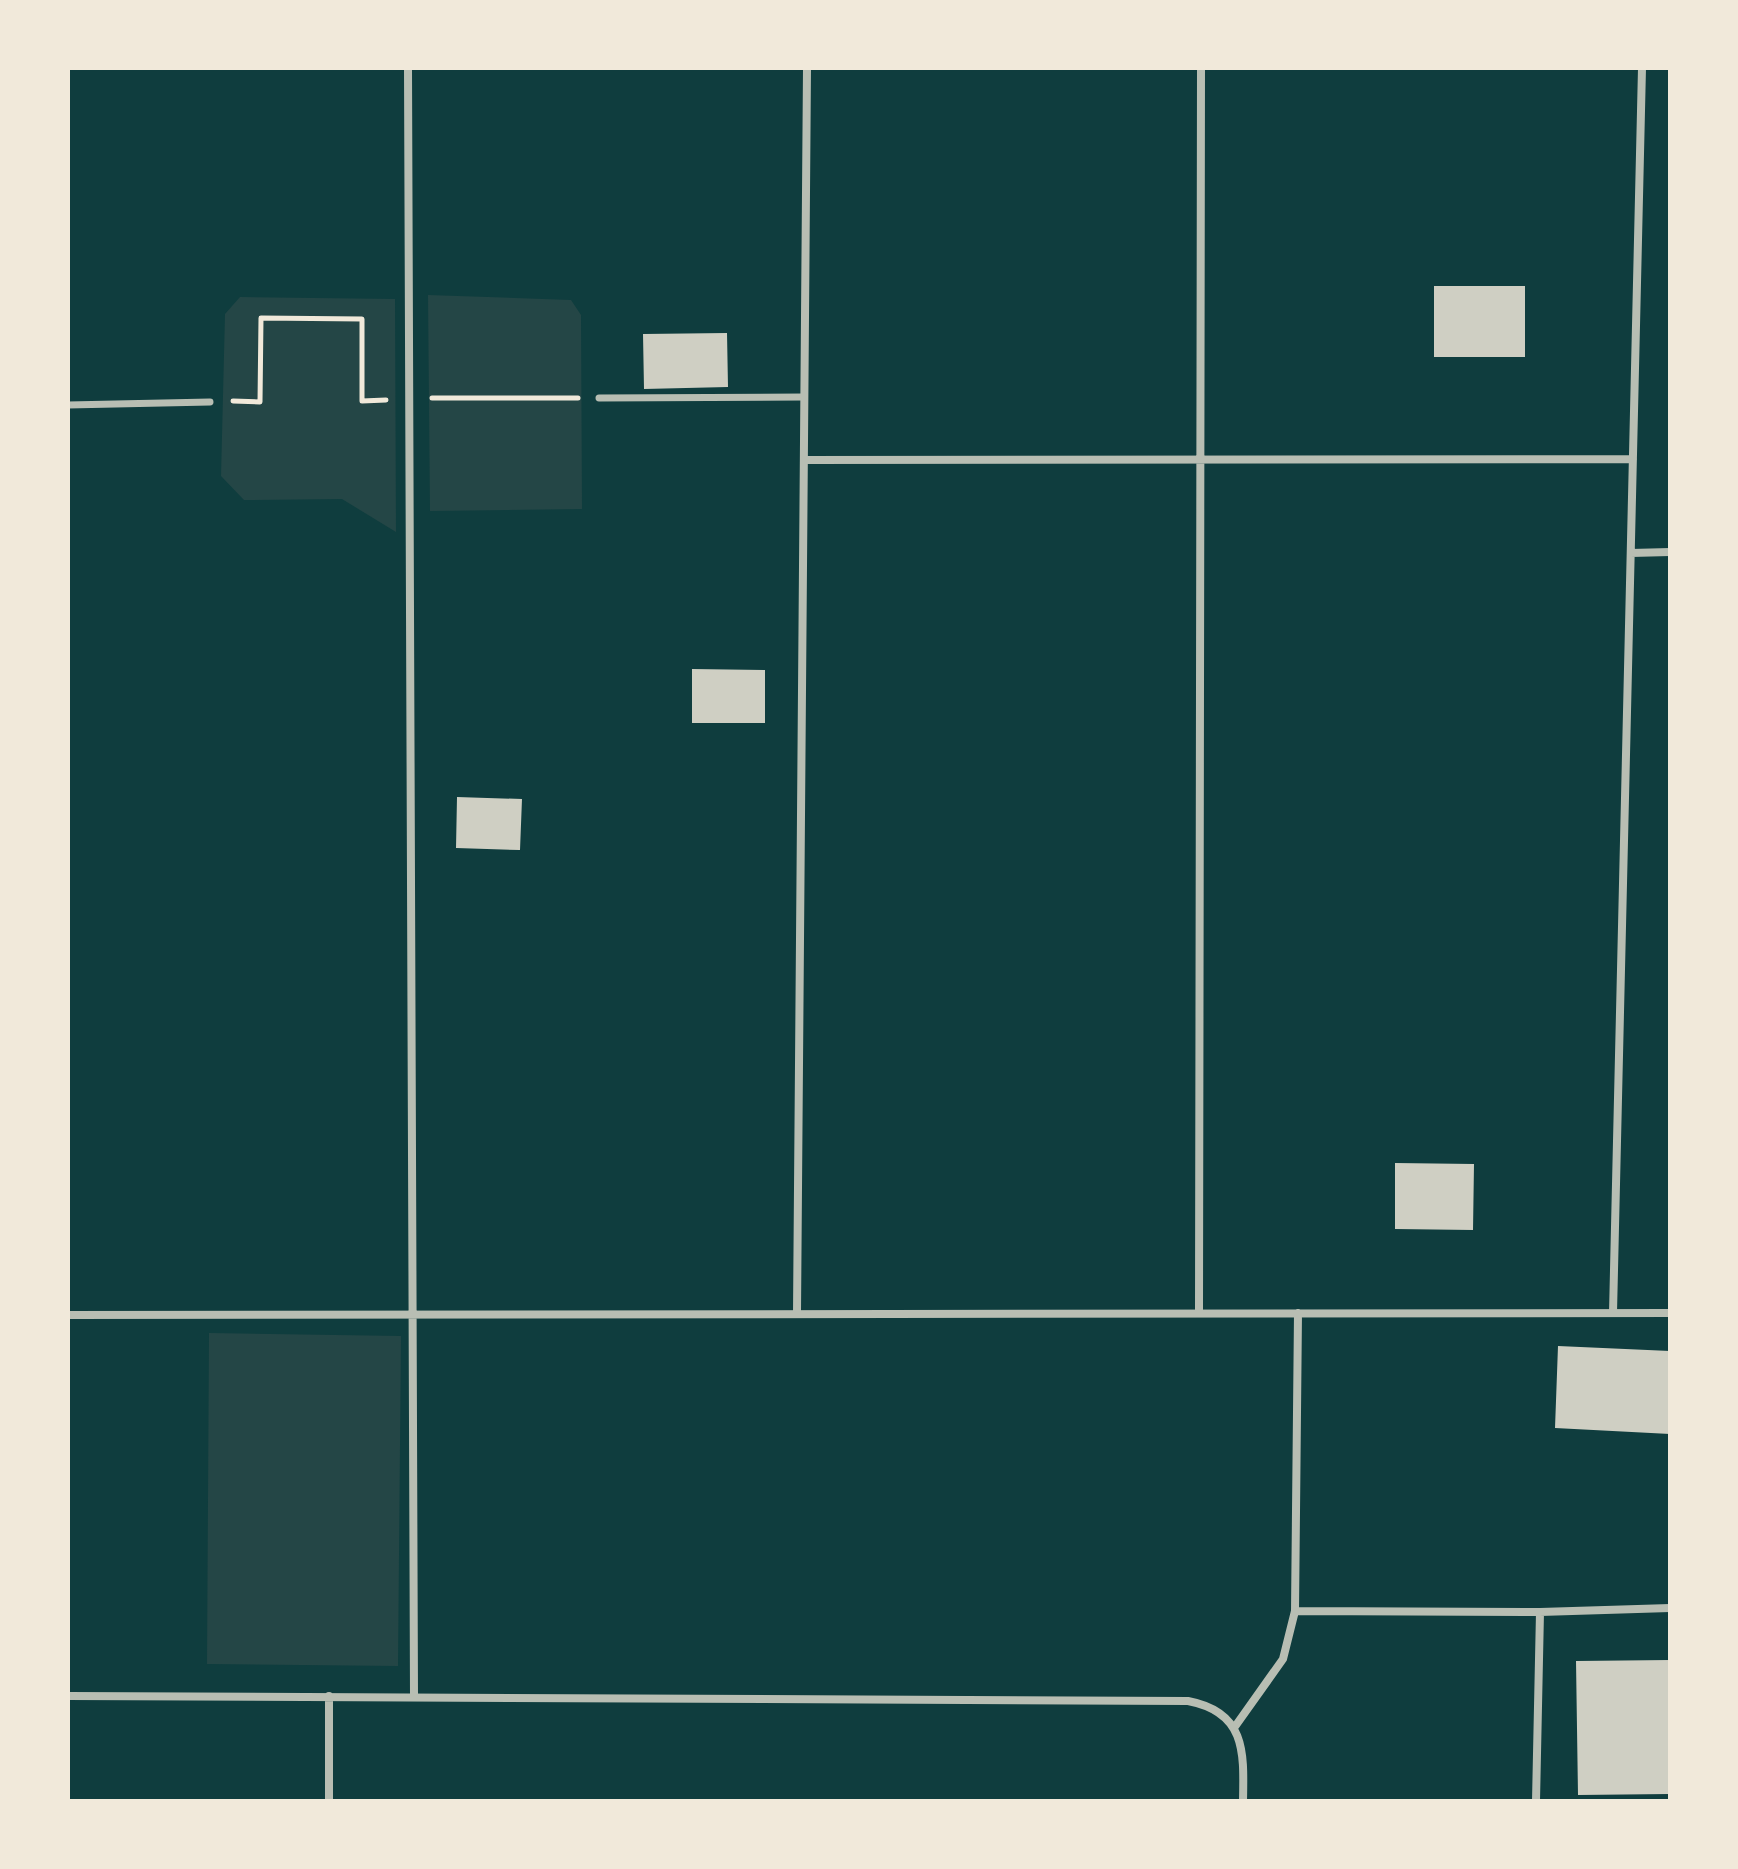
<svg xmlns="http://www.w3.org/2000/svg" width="1738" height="1869" font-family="'PT Sans Narrow',sans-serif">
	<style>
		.green { fill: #244646 }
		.building { fill: #cfcfc3 }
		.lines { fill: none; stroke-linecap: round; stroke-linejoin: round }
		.path { stroke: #f1e9da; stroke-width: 5 }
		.pedestrian { stroke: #b8beb3; stroke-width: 7 }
		.minor { stroke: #b8beb3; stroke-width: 8 }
	</style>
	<rect width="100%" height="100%" fill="#0f3d3e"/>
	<path class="green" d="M428 295 571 300 581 315 582 509 430 511Z
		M240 297 395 299 396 532 342 499 244 500 221 476 225 314Z
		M209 1333 401 1336 398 1666 207 1664Z"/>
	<path class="building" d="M1434 286H1525V357H1434Z
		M727 333 728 387 644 389 643 334Z
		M692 669 765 670V723H692Z
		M457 797 522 799 520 850 456 848Z
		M1395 1163 1474 1164 1473 1230 1395 1229Z
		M1558 1346 1670 1351V1434L1555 1428Z
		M1670 1660V1794L1578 1795 1576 1661Z"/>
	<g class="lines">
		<path class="path" d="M432 398H578
			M233 401 260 402 261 318 362 319V401L386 400"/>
		<path class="pedestrian" d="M599 398 804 397
			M68 405 210 402"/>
		<path class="minor" d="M408 68 414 1695
			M804 460 1633 459
			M1631 553 1670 552
			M797 1313 807 68
			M1199 1313 1201 68
			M1613 1313 1642 68
			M68 1315 1670 1313
			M1295 1611 1540 1612 1670 1608
			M68 1696 1188 1701C1246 1712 1244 1752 1243 1801
			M1234 1728 1283 1659 1295 1611 1298 1313
			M329 1801V1696
			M1536 1801 1540 1612"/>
	</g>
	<rect width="1738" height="1869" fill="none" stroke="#f1e9da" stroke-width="140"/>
</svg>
